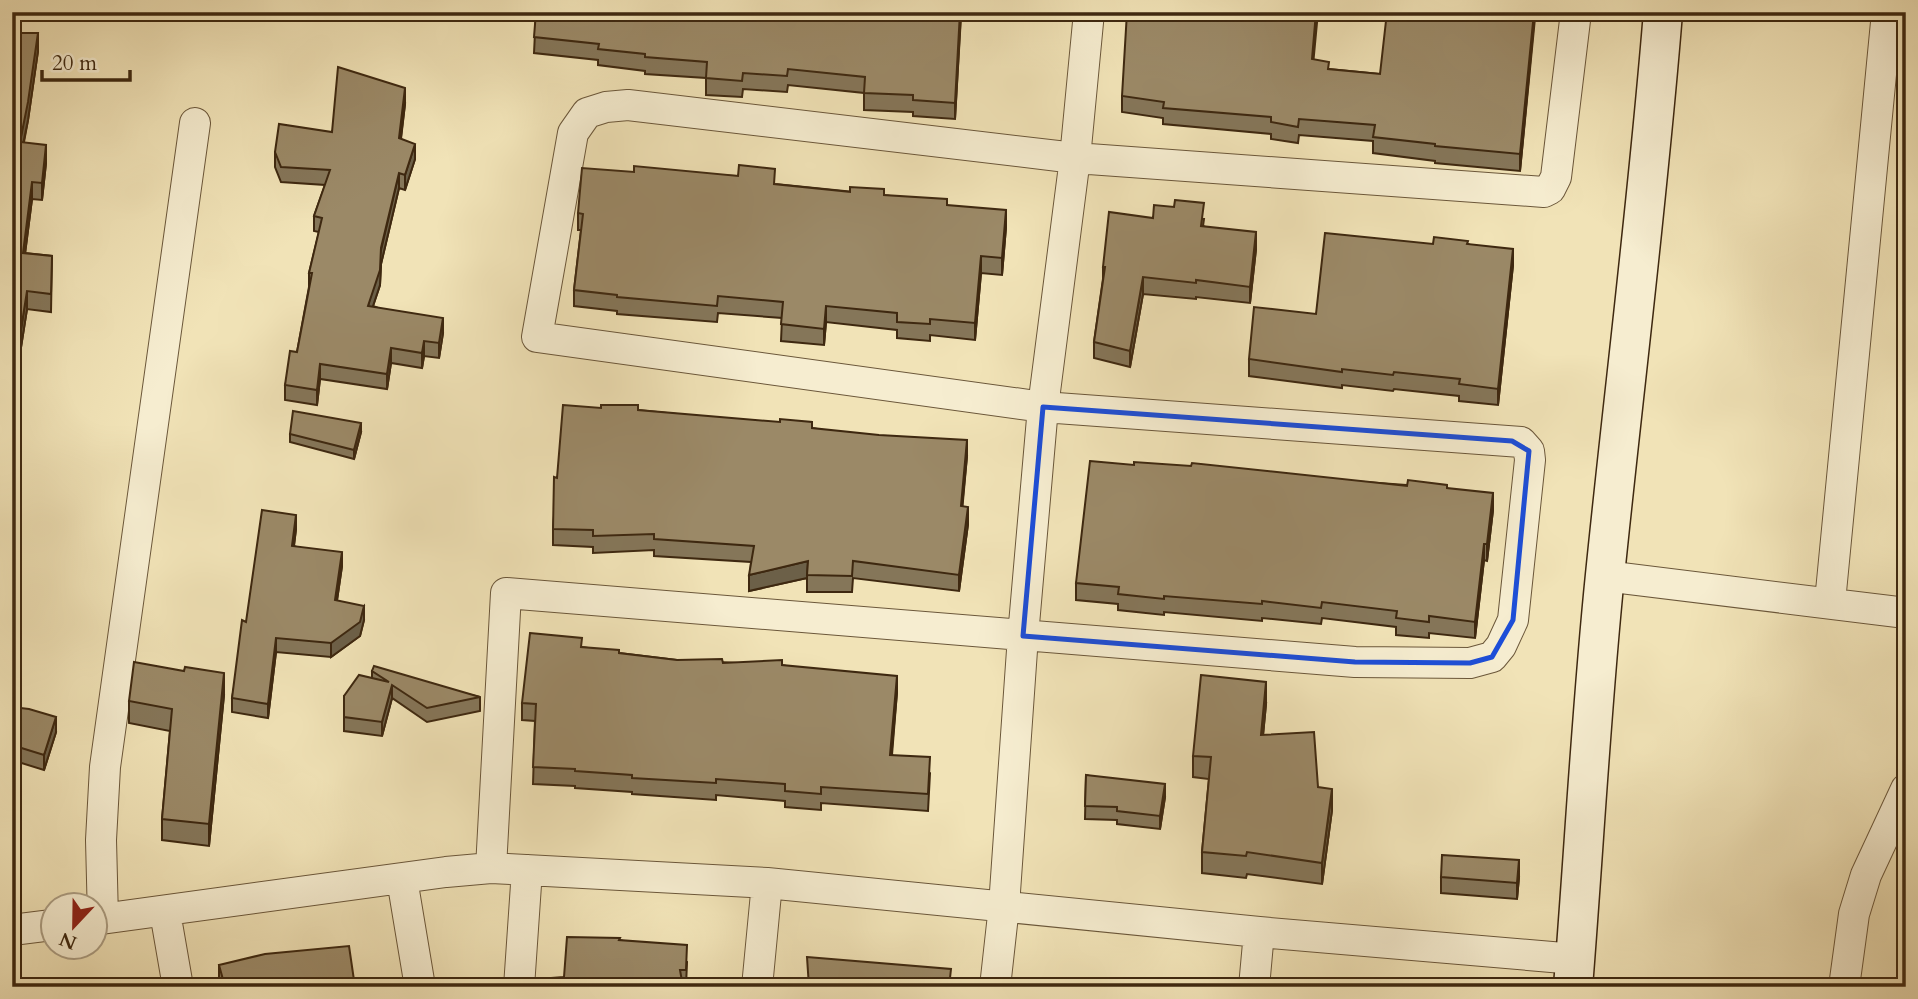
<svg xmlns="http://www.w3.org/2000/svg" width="1918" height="999" font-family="Cardo,serif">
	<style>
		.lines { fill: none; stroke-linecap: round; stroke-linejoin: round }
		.street-casing { stroke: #6b573a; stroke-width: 32 }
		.secondary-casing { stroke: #3e2810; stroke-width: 41 }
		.street { stroke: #f6edd0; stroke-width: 30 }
		.secondary { stroke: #f6edd0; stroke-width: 38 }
		.wall { fill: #857659; stroke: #3e2810; stroke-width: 2 }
		.shaded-wall { fill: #6c6048; stroke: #3e2810; stroke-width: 2 }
		.building { fill: #9b8967; stroke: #3e2810; stroke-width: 2 }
		.marked { fill: none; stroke: #1d4ed8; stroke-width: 5; stroke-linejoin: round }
	</style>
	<rect width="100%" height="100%" fill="#f1e3b7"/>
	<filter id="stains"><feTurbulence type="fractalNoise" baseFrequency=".00286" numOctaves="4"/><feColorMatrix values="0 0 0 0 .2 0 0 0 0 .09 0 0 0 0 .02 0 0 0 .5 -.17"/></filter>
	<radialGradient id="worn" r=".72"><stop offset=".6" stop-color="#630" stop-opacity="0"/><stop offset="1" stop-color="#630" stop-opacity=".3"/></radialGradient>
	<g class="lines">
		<defs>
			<path id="street" d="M1605 576 1906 613
				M1830 602 1887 12
				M491 868 506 593 1355 662 1470 663 1492 657 1501 646 1513 620 1530 460 1529 451 1521 442 1043 407 537 337 573 133 587 113 606 107 628 105 1075 158 1544 192 1550 189 1556 177 1576 12
				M402 879 420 987
				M165 912 178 987
				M103 919 101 840 105 767 195 123
				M94 920 446 872 491 868 767 883 1259 932 1575 959
				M12 930 52 925
				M519 987 527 870
				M757 987 767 883
				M995 987 1004 906 1023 636 1043 407 1075 158 1089 12
				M1254 987 1259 932
				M1844 987 1854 914 1866 875 1906 789"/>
			<path id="secondary" d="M1573 987C1584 850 1591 712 1605 575 1624 388 1648 200 1663 12"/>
		</defs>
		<use href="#street" class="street-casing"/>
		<use href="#secondary" class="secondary-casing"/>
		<use href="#street" class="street"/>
		<use href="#secondary" class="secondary"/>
	</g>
	<path class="wall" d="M536 12H967V17L961 16 955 119 913 116V112L864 110V93L788 85 787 92 743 89 742 97 706 95V78L645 74V71L598 65V60L534 53Z
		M1535 12 1520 171 1435 163V161L1373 153V141L1299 135 1298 143 1271 139V134L1163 124V118L1122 112V96L1313 60 1329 69 1380 74Z
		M1906 19V62L1900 61V45Z
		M12 33 38 51 28 120 24 142 46 163 42 200 32 199 25 253 52 256 51 312 27 309 19 360 12 359Z
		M405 104 401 139 415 159 405 190 399 188 381 264 380 285 373 306 443 333 439 358 424 356 422 368 391 363 387 389 320 379 317 405 285 400V385L297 352 309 287V273L319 232 314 231V216L325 185 281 182 275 167V152L332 132Z
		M634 172 738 176 775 184 884 195 947 205 1006 227 1002 275 981 273 975 340 930 335V341L897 338V330L826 322 824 345 781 341 782 318 718 313 717 322 617 314V311L574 306V290L581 230H578V213Z
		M1153 218 1204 219 1203 226 1256 249 1250 303 1196 297V299L1143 294 1130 367 1094 358V342L1103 279V267Z
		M1433 244H1468L1513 265 1498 405 1459 401V396L1394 389 1393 391 1342 385V388L1249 376V359L1316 314Z
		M638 410 812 428 967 456 962 507 968 524 959 591 853 578 852 592H807V578L749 591 751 562 654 556V550L593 553V547L553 545V529L557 478Z
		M361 432 354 459 290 442V434Z
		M1134 465 1447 488 1493 510 1487 561 1484 560 1475 638 1429 633V638L1396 635V627L1322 618 1321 624 1262 618V621L1164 612V615L1118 610V604L1076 600V583Z
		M296 529 294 546 342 566 337 600 364 620 360 636 331 657 276 652 268 718 232 712V698L246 622Z
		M582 647 619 653 677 660 782 665 897 692 892 755 930 773 928 811 821 803V810L785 807V801L716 795V800L632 794V792L575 788V786L533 784 535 721 522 720V703Z
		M372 671 480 697V711L427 722 392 698 382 736 344 731V696L372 678Z
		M224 695 209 846 162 840V819L170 731 129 723V701Z
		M1266 704 1263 735 1318 787 1332 810 1322 884 1247 874 1246 878 1202 873V852L1209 779 1193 777V756Z
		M12 707 56 732 44 770 15 761V753H12Z
		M1086 775 1165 797 1160 829 1117 824V820L1085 819Z
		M1441 877H1519L1517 899 1441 893Z
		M620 940 687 962 686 987 564 977Z
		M219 965 353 980 355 987H220L219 981Z"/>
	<path class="shaded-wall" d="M960 12H961L955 119V103Z
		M1316 12H1318L1312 76V59Z
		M1534 12H1535V18L1520 171V154Z
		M38 33V51L28 120 20 159V142Z
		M405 88V104L399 153V138Z
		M415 144V159L405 190V175Z
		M46 145V163L42 200V183Z
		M399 173V188L381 264 380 285 368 321V306Z
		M32 182V199L23 270V253Z
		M1006 210V227L1002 275V258Z
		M1256 232V249L1250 303V287Z
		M1513 249V265L1498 405V389Z
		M981 256V273L975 340V323Z
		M1143 277V294L1130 367V351Z
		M27 291V309L19 360V342Z
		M826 306V322L824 345V329Z
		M443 318V333L439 358V343Z
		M424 341V356L422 368V353Z
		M391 348V363L387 389V374Z
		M320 364V379L317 405V390Z
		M361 423V432L354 459V450Z
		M967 440V456L961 523V506Z
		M1493 493V510L1487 561V544Z
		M968 507V524L959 591V575Z
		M296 515V529L292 560V546Z
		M1484 544V560L1475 638V622Z
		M342 552V566L335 614V600Z
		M808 561 807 578 749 591V575Z
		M364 606V620L360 636 331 657V643Z
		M276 638V652L268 718V704Z
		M224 673V695L209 846V824Z
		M897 676V692L890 771V755Z
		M1266 682V704L1261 757V735Z
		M392 685V698L382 736V722Z
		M56 717V732L44 770V755Z
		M1165 784V797L1160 829V816Z
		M1332 789V810L1322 884V863Z
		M1519 860V877L1517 899V883Z"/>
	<path class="building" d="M536 12H960L955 103 913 100V95L864 93 865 77 788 69 787 76 743 73 742 81 706 78 707 62 645 57V54L598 49 599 44 534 37Z
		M1127 12H1316L1312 59 1329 62 1328 69 1380 74 1387 12H1534L1520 154 1435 146V144L1373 137 1375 125 1299 119 1298 127 1271 122V117L1163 108 1164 102 1122 96Z
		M1902 19H1906V46L1900 45Z
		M12 33H38L28 102 20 142 46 145 42 183 32 182 23 253 52 256 51 294 27 291 19 342 12 341Z
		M338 67 405 88 399 138 415 144 405 175 399 173 381 248 380 270 368 306 443 318 439 343 424 341 422 353 391 348 387 374 320 364 317 390 285 385 290 351 297 352 312 273H309L322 218 314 216 330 170 281 167 275 152 279 124 332 132Z
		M739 165 775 169 774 184 850 192V187L884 189V195L947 199V205L1006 210 1002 258 981 256 975 323 930 319V324L897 322V313L826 306 824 329 781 324 783 302 718 296 717 306 617 297V295L574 290 583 214 578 213 582 168 634 172V166L738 176Z
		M1175 200 1204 203 1201 226 1256 232 1250 287 1196 280V283L1143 277 1130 351 1094 342 1105 267H1103L1109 212 1153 218 1154 205 1174 207Z
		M1325 233 1433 244 1434 237 1468 241 1467 244 1513 249 1498 389 1459 384 1460 379 1394 372 1393 375 1342 369V372L1249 359 1254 307 1316 314Z
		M563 405 601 408V405H638V410L780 422V419L812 422V428L879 435 967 440 961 506 968 507 959 575 853 561 852 576 807 575 808 561 749 575 754 546 654 539V534L593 536V530L553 529 554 477 557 478Z
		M293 411 361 423 354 450 290 434Z
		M1090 461 1134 465V462L1191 466 1192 463 1407 486 1408 480 1447 485V488L1493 493 1487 544H1484L1475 622 1429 616V622L1396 618 1397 611 1322 602 1321 608 1262 601V604L1164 596V599L1118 594 1119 587 1076 583Z
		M262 510 296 515 292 546 342 552 335 600 364 606 360 622 331 643 276 638 268 704 232 698 242 620 246 622Z
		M530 633 582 638 581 647 619 650V653L677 660 722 659 723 663 782 660V665L897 676 890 755 930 757 928 794 821 787V794L785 791V784L716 779V783L632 778V775L575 771V769L533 767 536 704 522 703Z
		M134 662 184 671 185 667 224 673 209 824 162 819 172 709 129 701Z
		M374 666 480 697 427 708 392 685 382 722 344 717V696L359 675 389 682 372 671Z
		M1201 675 1266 682 1261 735 1314 732 1318 787 1332 789 1322 863 1247 852 1246 856 1202 852 1211 757 1193 756Z
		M12 707 29 709 56 717 44 755 15 746 17 738H12Z
		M1086 775 1165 784 1160 816 1117 811V807L1085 806Z
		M1442 855 1519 860 1517 883 1441 877Z
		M567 937 620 938 619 940 687 945 686 970H680L683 987H552V978L564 977Z
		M349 946 355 987H225L219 965 265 954Z
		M807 957 951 969 949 987H809Z
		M1045 979 1112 987H1045Z
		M1127 984 1150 987H1126Z"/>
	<path class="marked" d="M1043 407 1512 441 1529 451 1513 620 1492 657 1470 663 1355 662 1023 636Z"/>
	<rect width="1918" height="999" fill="none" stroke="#f1e3b7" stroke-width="42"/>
	<rect x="14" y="14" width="1890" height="971" fill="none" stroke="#3e2810" stroke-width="3.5"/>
	<rect x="21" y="21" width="1876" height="957" fill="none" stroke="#3e2810" stroke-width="2"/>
	<g transform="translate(74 926) rotate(202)"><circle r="33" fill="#f6edd0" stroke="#ac9e83" stroke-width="2"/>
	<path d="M0-5L12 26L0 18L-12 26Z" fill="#8f2418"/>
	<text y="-10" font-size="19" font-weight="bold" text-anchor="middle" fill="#3e2810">N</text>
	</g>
	<path d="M42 70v10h88v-10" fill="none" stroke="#3e2810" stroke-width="3.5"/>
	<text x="52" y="70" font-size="21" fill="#3e2810" stroke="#f6edd0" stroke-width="5" paint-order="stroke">20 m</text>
	<rect width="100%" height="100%" filter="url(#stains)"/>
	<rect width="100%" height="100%" fill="url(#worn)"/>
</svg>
